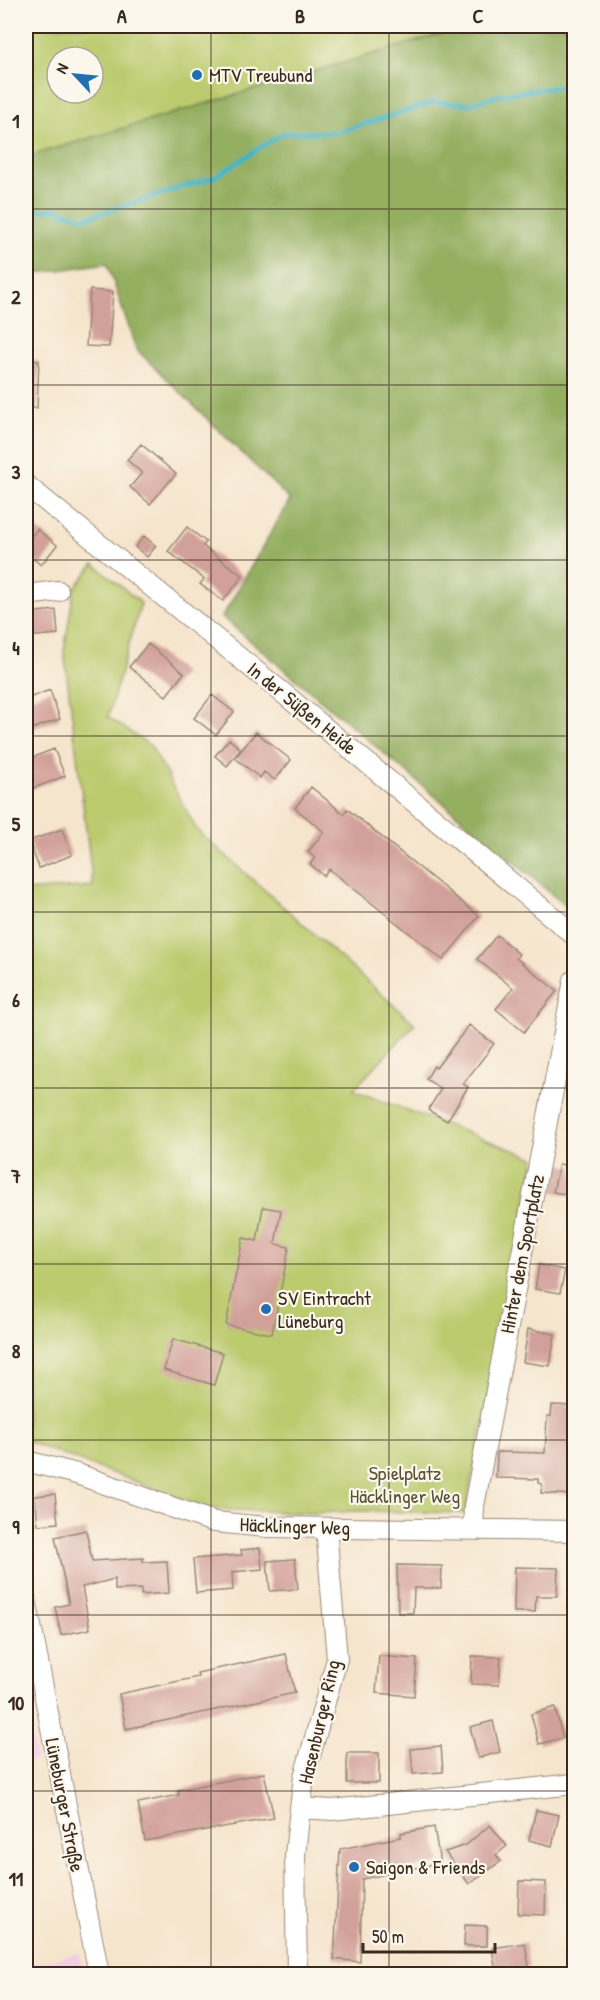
<svg xmlns="http://www.w3.org/2000/svg" width="600" height="2000" font-family="'Patrick Hand',sans-serif">
	<style>
		.built { fill: #f2cfe0 }
		.green { fill: #bbcb6e; stroke: #7b7a46; stroke-width: 1.5; fill-rule: evenodd }
		.forest { fill: #94af61; stroke: #686c40; stroke-width: 1.5 }
		.lines { fill: none; stroke-linecap: round; stroke-linejoin: round }
		.stream { stroke: #43b2bf; stroke-width: 5 }
		.building { fill: #d2a09a }
		.minor-casing { stroke: #988876; stroke-width: 22 }
		.minor { stroke: #fff; stroke-width: 20 }
		.grid { fill: none; stroke: #3b2a1e; stroke-width: 1.5; stroke-opacity: 0.55 }
		.poi-dot { fill: #1f6fb2; stroke: #fbf7ec; stroke-width: 2 }
		.labels { text-anchor: middle; stroke-width: 4.5; stroke-linejoin: round; paint-order: stroke }
		.poi-label { font-size: 20px; fill: #3b2a1e; stroke: #fbf7ec; text-anchor: start }
		.street-label { font-size: 20px; fill: #3b2a1e; stroke: #fbf7ec }
		.park-label { font-size: 20px; fill: #5b5232; stroke: #fbf7ec }
		.neatline { fill: none; stroke: #3b2a1e; stroke-width: 2 }
		.grid-label { font-size: 20px; text-anchor: middle; font-weight: bold; fill: #3b2a1e }
	</style>
	<rect width="100%" height="100%" fill="#fbf7ec"/>
	<filter id="ink" filterUnits="userSpaceOnUse"><feTurbulence type="fractalNoise" baseFrequency=".0167" numOctaves="2"/><feDisplacementMap in="SourceGraphic" scale="12" xChannelSelector="R" yChannelSelector="G"/><feConvolveMatrix kernelMatrix="1 2 1 2 8 2 1 2 1" color-interpolation-filters="sRGB"/></filter>
	<filter id="wash" filterUnits="userSpaceOnUse"><feTurbulence type="fractalNoise" baseFrequency=".008" numOctaves="4" result="noise"/><feDisplacementMap in="SourceGraphic" scale="24" xChannelSelector="R" yChannelSelector="G"/><feGaussianBlur stdDeviation="1.35" result="paint"/><feColorMatrix in="noise" values="0 0 0 0 0 0 0 0 0 0 0 0 0 0 0 0 0 1.4 0 .05"/><feComposite in="paint" operator="in"/></filter>
	<g filter="url(#wash)">
		<rect width="100%" height="100%" fill="#f6e5cd"/>
		<path class="built" d="M26 1695 36 1759 26 1763Z
			M79 1953 84 1974H26V1965Z"/>
		<path class="green" d="M26 26H468L26 157ZM57 57H93V93H57Z
			M94 564 141 603 108 717 151 746 197 830 415 1024 353 1090 535 1158 465 1513 358 1511 314 1513 209 1509 26 1441V891L93 886 64 651 74 589Z"/>
		<path class="forest" d="M468 26H574V913L222 617 290 500 136 349 107 263 26 275V157Z"/>
		<g class="lines">
			<path class="stream" d="M26 213 53 209 85 218 215 177 283 133 339 132 434 102 469 104 500 95 563 86 574 88"/>
		</g>
		<g id="blocks">
			<path class="building" d="M90 290 113 292 109 347 86 346Z
				M26 360 39 361 37 408H26Z
				M141 444 176 474 150 504 130 487 142 473 127 460Z
				M187 527 206 542 203 546 243 576 223 601 200 584 204 579 168 551Z
				M37 529 57 545 41 565 26 553V544Z
				M144 536 156 546 147 557 135 547Z
				M56 610 58 634 26 637V613Z
				M148 644 184 673 166 696 129 667Z
				M50 690 60 719 26 731V699Z
				M212 695 234 712 216 735 194 718Z
				M256 732 291 760 275 780 264 772 260 778 235 758Z
				M229 739 241 749 227 766 215 756Z
				M54 749 65 776 29 790 26 781V760Z
				M311 787 344 814 347 809 479 916 443 960 329 869 324 876 310 864 315 858 308 852 324 832 295 808Z
				M62 829 72 855 39 868 29 841Z
				M497 935 519 954 516 958 557 991 524 1032 496 1009 513 988 477 959Z
				M469 1025 494 1044 463 1084 468 1087 447 1121 428 1110 441 1089 426 1079 434 1066 436 1068Z
				M559 1164 574 1167V1196L553 1192Z
				M263 1207 281 1210 275 1244 289 1247 272 1334 226 1325 243 1238 257 1241Z
				M539 1265 565 1270 560 1293 535 1289Z
				M528 1329 555 1334 550 1366 523 1362Z
				M173 1339 223 1353 214 1385 164 1370Z
				M552 1405 574 1406 572 1495 541 1493 542 1484 538 1483V1479L496 1478 497 1452 545 1453 547 1416H551Z
				M55 1494 58 1523 38 1525 35 1496Z
				M86 1530 92 1561 143 1558V1562L167 1561 169 1593 141 1595V1589L115 1590V1579L82 1587 90 1629 61 1635 55 1607 69 1604 55 1537Z
				M260 1548 262 1569 232 1572 233 1590 196 1593 193 1559 242 1555 241 1550Z
				M295 1559 298 1589 270 1591 267 1561Z
				M397 1565 442 1566 441 1588H414L413 1613H398Z
				M515 1567 558 1568 557 1596H536L535 1612H514Z
				M286 1654 295 1693 126 1729 119 1694 198 1677 197 1673Z
				M379 1656 417 1659 414 1696 376 1693Z
				M472 1656 501 1657 499 1685 471 1684Z
				M555 1707 563 1738 539 1744 531 1714Z
				M493 1721 500 1752 478 1758 470 1727Z
				M441 1746 443 1772 413 1774 411 1749Z
				M347 1753H379V1783H347Z
				M264 1773 274 1818 145 1841 138 1803 179 1795 178 1790Z
				M536 1810 559 1815 552 1846 529 1840Z
				M490 1825 507 1846 496 1855 501 1861 469 1884 445 1852 466 1845Z
				M434 1827 440 1863 362 1879 360 1962 334 1959 340 1849 401 1837V1833Z
				M519 1881 546 1882 545 1915 518 1914Z
				M465 1925 487 1926V1946H464Z
				M525 1943 529 1967 496 1972 492 1948Z"/>
		</g>
	</g>
	<g filter="url(#ink)">
		<use href="#blocks" fill-opacity="0" stroke="#988876" stroke-width="1.5"/>
		<g class="lines">
			<defs>
				<path id="minor" d="M26 485 283 693 574 935
					M26 595 58 591
					M26 1461 77 1474 214 1522 266 1527 574 1531
					M473 1529 474 1506 574 980
					M26 1600 99 1974
					M300 1808 332 1810 574 1784
					M297 1974 295 1855 300 1808 304 1777 337 1659 326 1528"/>
			</defs>
			<use href="#minor" class="minor-casing"/>
			<use href="#minor" class="minor"/>
		</g>
	</g>
	<path class="grid" d="M211 26V1974M389 26V1974M26 209H574M26 385H574M26 560H574M26 736H574M26 912H574M26 1088H574M26 1264H574M26 1440H574M26 1615H574M26 1791H574"/>
	<g class="poi-dot">
		<circle cx="197" cy="75" r="6"/>
		<circle cx="266" cy="1309" r="6"/>
		<circle cx="354" cy="1867" r="6"/>
	</g>
	<g class="labels">
		<g class="poi-label">
			<text x="209" y="82">MTV Treubund</text>
			<text x="278" y="1305">SV Eintracht<tspan x="278" dy="23">Lüneburg</tspan></text>
			<text x="366" y="1874">Saigon &amp; Friends</text>
		</g>
		<g class="street-label">
			<text transform="translate(302 708) rotate(39)" y="7">In der Süßen Heide</text>
			<text transform="translate(522 1254) rotate(-79)" y="7">Hinter dem Sportplatz</text>
			<text transform="translate(295 1526) rotate(2)" y="7">Häcklinger Weg</text>
			<text transform="translate(319 1722) rotate(-77)" y="7">Hasenburger Ring</text>
			<text transform="translate(65 1805) rotate(79)" y="7">Lüneburger Straße</text>
		</g>
		<g class="park-label">
			<text x="405" y="1480">Spielplatz<tspan x="405" dy="23">Häcklinger Weg</tspan></text>
		</g>
	</g>
	<rect width="600" height="2000" fill="none" stroke="#fbf7ec" stroke-width="66"/>
	<g transform="translate(75 75) rotate(296)"><circle r="28" fill="#fbf7ec" stroke="#aea59a" stroke-width="1.5"/>
	<path d="M0-4.5L10 22L0 15L-10 22Z" fill="#1f6fb2"/>
	<text y="-9" font-size="16" font-weight="bold" text-anchor="middle" fill="#3b2a1e">N</text>
	</g>
	<path d="M363 1943v9h132v-9" fill="none" stroke="#3b2a1e" stroke-width="3"/>
	<text x="372" y="1943" font-size="18" fill="#3b2a1e" stroke="#fbf7ec" stroke-width="4.5" paint-order="stroke">50 m</text>
	<rect x="33" y="33" width="534" height="1934" class="neatline"/>
	<g class="grid-label">
		<text x="122" y="23">A</text>
		<text x="300" y="23">B</text>
		<text x="478" y="23">C</text>
		<text x="16" y="128">1</text>
		<text x="16" y="304">2</text>
		<text x="16" y="479">3</text>
		<text x="16" y="655">4</text>
		<text x="16" y="831">5</text>
		<text x="16" y="1007">6</text>
		<text x="16" y="1183">7</text>
		<text x="16" y="1358">8</text>
		<text x="16" y="1534">9</text>
		<text x="16" y="1710">10</text>
		<text x="16" y="1886">11</text>
	</g>
</svg>
